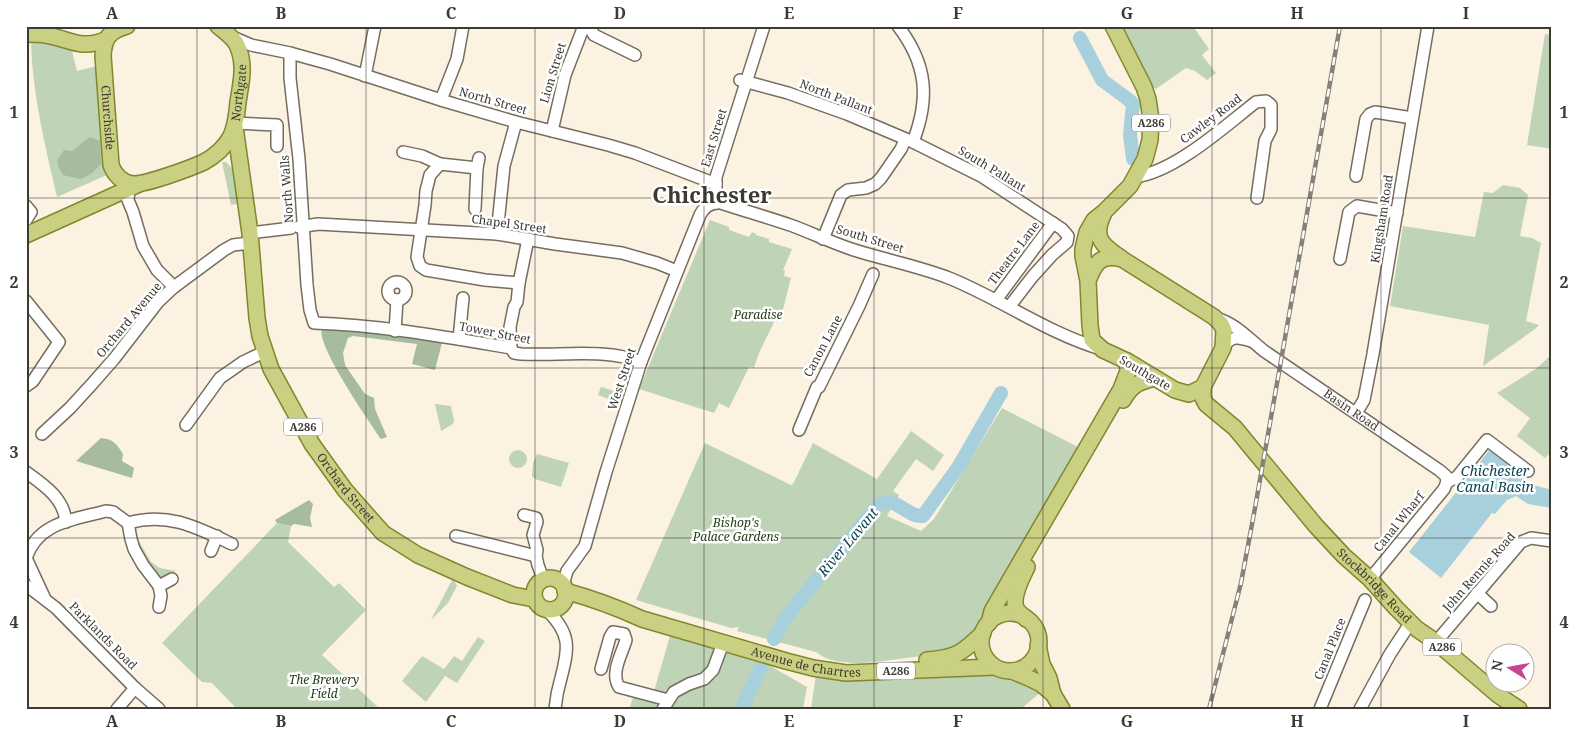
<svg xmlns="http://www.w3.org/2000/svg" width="1578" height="735" font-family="'Noto Serif',serif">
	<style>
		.green { fill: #bfd3b7 }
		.forest { fill: #a7bc9f }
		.water { fill: #a8cfdc }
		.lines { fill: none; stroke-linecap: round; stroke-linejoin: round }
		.stream { stroke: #a8cfdc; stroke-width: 2.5 }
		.river { stroke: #a8cfdc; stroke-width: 14 }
		.minor-casing { stroke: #756d5f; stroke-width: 14 }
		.major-casing { stroke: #82862f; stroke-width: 18 }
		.minor { stroke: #fff; stroke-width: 11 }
		.major { stroke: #cad081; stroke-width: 15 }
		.rail-casing { stroke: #868076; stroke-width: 4.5 }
		.rail { stroke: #fff; stroke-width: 2.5; stroke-dasharray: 8; stroke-linecap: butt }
		.grid { fill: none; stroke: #3d3933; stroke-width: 1; stroke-opacity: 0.55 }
		.labels { text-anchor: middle; stroke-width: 5; stroke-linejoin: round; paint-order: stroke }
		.shield { fill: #fff; stroke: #777470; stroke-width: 1 }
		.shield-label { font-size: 11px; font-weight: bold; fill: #3d3933 }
		.street-label { font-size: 12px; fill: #3d3933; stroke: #fff }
		.park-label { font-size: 12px; font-style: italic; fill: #213d13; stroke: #fff }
		.water-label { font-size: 14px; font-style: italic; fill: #0a4453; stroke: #fff }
		.town-label { font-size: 22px; font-weight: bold; fill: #3d3933; stroke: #fff }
		.neatline { fill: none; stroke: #3d3933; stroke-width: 2 }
		.grid-label { font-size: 16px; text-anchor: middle; font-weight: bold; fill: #3d3933 }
	</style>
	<rect width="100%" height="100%" fill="#fcf2e2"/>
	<path class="green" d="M1130 26H1198L1195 29 1209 49 1202 55 1216 73 1207 80 1195 71 1186 68 1156 89 1153 87 1124 29Z
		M1545 34 1552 35V149L1527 145Z
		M31 39 71 47 77 71 97 66 109 174 57 197C45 144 32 94 31 39Z
		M222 162H226L238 175 242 203 231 205Z
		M1503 185 1520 188 1528 195 1520 236 1532 238 1541 243 1526 321 1539 325 1535 329 1483 366 1489 325 1390 306 1403 226 1475 237 1484 192 1493 193Z
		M710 220 729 227V230L749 237 752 232 756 234V235L769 239V242L792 249 783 270 785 271 784 276 791 278 782 313 779 312 759 353 754 368 749 367 729 408 719 403 714 413 639 389Z
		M1552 354V451L1545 458 1517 436 1530 418 1497 393 1537 368Z
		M601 387 621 393 620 403 598 395Z
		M435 404 451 406 454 421 453 424 441 431Z
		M1002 408 1078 447 1083 452 978 625C968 637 960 646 945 652 936 656 924 655 914 657 887 660 838 671 816 652L737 631 739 627 731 628 636 600 705 443 791 485 793 484 813 443 877 479 911 431 944 455 933 471 916 459 893 491 899 495 887 516 921 531 934 519Z
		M509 459a9 9 0 1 1 18 0a9 9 0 1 1-18 0Z
		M537 454 569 463 561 487 535 479 532 476 533 463Z
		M277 523 291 526 288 542 334 587 339 583 366 610 322 655 380 709H237L212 683 202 682 162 643Z
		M133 531 151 562 160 568 176 571 159 580 145 564Z
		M453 578 457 586 448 603 431 620Z
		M670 636 757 660 734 709H673L662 703 659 709H636L630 707 634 694 652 698Z
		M478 637 485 641 457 683 445 676 426 702 402 681 422 656 444 669 454 656 462 661Z
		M767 664 807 687 803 709H745Z
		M816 674H985L1010 676 1043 690 1021 709H811Z"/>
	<path class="forest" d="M90 137 100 141 101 164 92 173 81 179 63 175 58 166 57 160 64 150 72 151Z
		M340 325 443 339 435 370 412 364 417 344 353 336 348 338 343 353 345 365 365 394 374 398 375 409 387 437 381 439C370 423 315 343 322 329Z
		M101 438C113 439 117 444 123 454L122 461 134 468 132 478 76 461Z
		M309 500 313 504 310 518 312 527 294 524 291 526 277 523 275 520Z
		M757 660 767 664 745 709H735Z"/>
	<path class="water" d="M1491 448 1526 473 1524 480 1526 483 1552 490V508L1528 504 1516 496 1507 500 1495 514 1492 513 1441 578 1409 552Z"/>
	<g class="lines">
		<path class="stream" d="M1001 393 1002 395"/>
		<path class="river" d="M1080 38 1102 80 1129 100 1133 104 1130 135 1133 159
			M774 639 786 617 879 504C896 495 907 518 923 516L959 466 1001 393
			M741 709 761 667"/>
		<defs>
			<g id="minor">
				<path d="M589 26 594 35 635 55"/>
				<path d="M898 26C927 64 930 98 913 142"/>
				<path d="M230 36 251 45 290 53 330 64 444 101 516 122 608 145 635 153 716 184"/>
				<path d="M290 53V78L299 159 307 285 310 310 314 323C380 325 446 337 511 348L514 353 521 354C559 356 605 348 641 362"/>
				<path d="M365 76 375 26"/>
				<path d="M740 80 788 93 847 114 913 142 981 176 1062 229 1068 236 1067 242 1052 255 1033 276 1009 307"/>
				<path d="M441 100 457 59 463 26"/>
				<path d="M235 123 277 125V146"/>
				<path d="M552 131 565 75 582 31 587 26"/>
				<path d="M403 152 422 156 440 164 477 168"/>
				<path d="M440 164 430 175 426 191 425 205 417 257 420 266 426 270 485 280 519 283"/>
				<path d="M1356 176 1366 119 1370 114 1375 112 1412 118"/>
				<path d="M1135 177C1175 172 1225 126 1256 102L1266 101 1271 105V129L1265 141 1257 198"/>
				<path d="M129 188 128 200 133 212 143 246 157 270 174 287"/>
				<path d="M716 203V177L764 26"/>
				<path d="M26 206 31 212 26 220"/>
				<path d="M475 209 477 168 479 158"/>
				<path d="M299 227 318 224 497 234 555 244 622 253 657 263 677 271"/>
				<path d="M250 233 291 228"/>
				<path d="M497 234 504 166 516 122"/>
				<path d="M823 239 841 195 848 190 866 188 875 184 881 178 901 149 905 140"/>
				<path d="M1340 259 1349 212 1357 206 1397 213"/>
				<circle cx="397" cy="291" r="9"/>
				<path d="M996 300 1053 223"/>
				<path d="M26 301 59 342 33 381 26 386"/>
				<path id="s1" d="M1216 318C1236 324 1248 338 1264 351L1439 470 1446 476 1447 482"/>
				<path d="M395 331 397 300"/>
				<path d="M459 339 463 298"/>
				<path d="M511 348 510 327 514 307 517 302 519 283 528 239"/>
				<path d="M1223 348C1231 335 1238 337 1251 341"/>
				<path d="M1356 413 1364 400 1373 354 1428 26"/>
				<path d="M186 425 220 378 243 362 264 352"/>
				<path d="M799 430 817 387H819L859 306 873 274"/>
				<path d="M42 434 70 408 92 384 114 359 158 302 174 287 224 250 233 245 250 243"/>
				<path d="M26 472C44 485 64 498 66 522"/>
				<path d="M1447 482 1457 477 1487 440 1528 471"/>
				<path d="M524 515 536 518 537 522 533 535 537 550 536 556 538 565 543 579"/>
				<path d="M128 523 131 539 134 549 143 565 159 586 161 596 159 607"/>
				<path d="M456 536 536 556"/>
				<path d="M211 551 217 536"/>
				<path d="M26 558C38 522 73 520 106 511L113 512 128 523C169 512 196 527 232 544"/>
				<path d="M26 558 45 599"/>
				<path d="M1370 579 1444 489 1447 482"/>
				<path d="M26 585 56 608 135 688 159 709"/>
				<path d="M563 585 567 571 585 546 606 472 641 362 700 215C704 207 711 202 721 203 745 211 770 218 793 226 814 234 833 243 854 250 886 260 918 266 949 278 1001 299 1047 333 1101 349"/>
				<path d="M159 586 172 579"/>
				<path d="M1477 593 1491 606"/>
				<path d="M547 610C571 634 569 647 561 678 558 688 556 698 555 709"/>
				<path d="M1436 642 1521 542 1531 538 1552 541"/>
				<path d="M601 669 610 637 613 632 624 634 626 640C622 654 610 673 619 687L668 700"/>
				<path d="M117 709 135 688"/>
				<path d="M663 709 674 692 689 684 704 679 713 670 723 643"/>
				<path d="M1320 709 1365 600"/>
				<path d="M1360 709 1390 654 1411 622"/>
			</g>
			<g id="major">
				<path id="s2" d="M127 26C109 31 104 38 103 56L111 165C114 174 122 183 133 184 145 185 191 168 204 162 215 156 225 147 231 136 236 125 237 113 238 102 241 83 246 64 237 45 233 37 225 32 218 26"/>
				<path d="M26 34C33 34 40 34 46 35 70 39 80 50 105 40"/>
				<path id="s3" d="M235 127 250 233 257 318 260 336 271 369 312 444 345 490 383 533 418 555 467 577 513 595 534 599"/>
				<path d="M1103 215C1092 238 1103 246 1121 258"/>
				<path d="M26 235 139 184"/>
				<path d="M1088 281C1095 262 1101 254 1122 259L1214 317 1221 324 1224 330 1223 348 1203 387 1189 394 1175 390 1127 361 1103 350 1092 340 1090 325 1088 281 1083 256V249L1087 232 1094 220 1104 212 1130 186 1145 159 1150 140 1151 119 1148 99 1144 87 1113 26"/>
				<path id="s4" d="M1203 387V398L1206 404 1235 428 1316 526 1344 556 1370 579 1396 608 1417 629 1436 642 1498 695 1519 709"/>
				<path d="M1123 400C1132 384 1139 382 1155 378"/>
				<circle cx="550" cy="594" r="16"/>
				<path id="s5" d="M565 591C591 598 618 608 642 619L786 661 813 668 846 673 994 667"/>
				<circle cx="1010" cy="642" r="29"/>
				<path d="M1026 619C1024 616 1019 613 1017 610 1010 598 1022 578 1027 567"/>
				<path d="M989 623 992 611 1121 389 1128 371 1127 361"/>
				<path d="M1038 645 1042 664 1049 678 1053 694 1062 709"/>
				<path d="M927 660C956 658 962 653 983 633"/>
				<path d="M1012 671 1031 679 1041 684 1053 694"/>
			</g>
		</defs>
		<use href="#minor" class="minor-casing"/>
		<use href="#major" class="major-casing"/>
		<use href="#minor" class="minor"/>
		<use href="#major" class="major"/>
		<defs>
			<path id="rail" d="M1209 709 1241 583 1255 508 1340 26"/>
		</defs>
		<use href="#rail" class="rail-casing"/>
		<use href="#rail" class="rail"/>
	</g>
	<path class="grid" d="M197 26V709M366 26V709M535 26V709M704 26V709M874 26V709M1043 26V709M1212 26V709M1381 26V709M26 198H1552M26 368H1552M26 538H1552"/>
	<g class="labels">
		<g class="shield">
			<rect x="1132" y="114.5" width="38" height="17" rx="4"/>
			<rect x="284" y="418.5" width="38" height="17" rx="4"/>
			<rect x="1423" y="638.5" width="38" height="17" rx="4"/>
			<rect x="877" y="662.5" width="38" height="17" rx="4"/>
		</g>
		<g class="shield-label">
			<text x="1151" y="127">A286</text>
			<text x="303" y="431">A286</text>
			<text x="1442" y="651">A286</text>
			<text x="896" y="675">A286</text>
		</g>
		<g class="street-label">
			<text transform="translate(553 73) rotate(-73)" y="4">Lion Street</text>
			<text dy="4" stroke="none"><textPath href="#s2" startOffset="339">Northgate</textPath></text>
			<text transform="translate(836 97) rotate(21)" y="4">North Pallant</text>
			<text transform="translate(493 101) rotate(16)" y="4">North Street</text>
			<text dy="4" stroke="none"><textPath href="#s2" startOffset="104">Churchside</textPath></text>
			<text transform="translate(1211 119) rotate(-37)" y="4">Cawley Road</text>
			<text transform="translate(714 138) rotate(-73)" y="4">East Street</text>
			<text transform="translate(992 169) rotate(31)" y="4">South Pallant</text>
			<text transform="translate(287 189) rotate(-94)" y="4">North Walls</text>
			<text transform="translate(1382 219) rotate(-81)" y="4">Kingsham Road</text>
			<text transform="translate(509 224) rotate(8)" y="4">Chapel Street</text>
			<text transform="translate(870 239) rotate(17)" y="4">South Street</text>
			<text transform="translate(1014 253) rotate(-53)" y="4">Theatre Lane</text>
			<text transform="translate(129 320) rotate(-50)" y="4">Orchard Avenue</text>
			<text transform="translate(495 333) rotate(11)" y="4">Tower Street</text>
			<text transform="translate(823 346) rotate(-62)" y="4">Canon Lane</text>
			<text transform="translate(1145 373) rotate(30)" y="4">Southgate</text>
			<text transform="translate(622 379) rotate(-72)" y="4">West Street</text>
			<text dy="4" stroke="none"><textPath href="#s1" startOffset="164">Basin Road</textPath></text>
			<text dy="4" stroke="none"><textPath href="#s3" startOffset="386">Orchard Street</textPath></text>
			<text transform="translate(1399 522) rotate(-51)" y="4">Canal Wharf</text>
			<text transform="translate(1479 572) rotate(-48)" y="4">John Rennie Road</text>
			<text dy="4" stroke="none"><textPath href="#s4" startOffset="266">Stockbridge Road</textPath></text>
			<text transform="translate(103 636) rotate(45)" y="4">Parklands Road</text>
			<text transform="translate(1330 649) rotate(-68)" y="4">Canal Place</text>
			<text dy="4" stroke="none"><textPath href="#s5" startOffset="252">Avenue de Chartres</textPath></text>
		</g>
		<g class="park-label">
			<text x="758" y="319">Paradise</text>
			<text x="736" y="527">Bishop's<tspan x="736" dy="14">Palace Gardens</tspan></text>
			<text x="324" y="684">The Brewery<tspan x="324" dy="14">Field</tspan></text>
		</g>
		<g class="water-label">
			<text x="1495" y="476">Chichester<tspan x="1495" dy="16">Canal Basin</tspan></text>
			<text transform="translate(848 542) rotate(-50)" y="5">River Lavant</text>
		</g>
		<g class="town-label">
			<text x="712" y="203">Chichester</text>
		</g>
	</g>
	<rect width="1578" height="735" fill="none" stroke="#ffffff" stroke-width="55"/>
	<g transform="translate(1510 668) rotate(281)"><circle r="24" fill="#ffffff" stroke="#b1b0ad"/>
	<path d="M0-4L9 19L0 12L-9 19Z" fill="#c64691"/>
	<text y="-8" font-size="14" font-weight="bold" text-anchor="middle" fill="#3d3933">N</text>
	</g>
	<rect x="28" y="28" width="1522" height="680" class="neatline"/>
	<g class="grid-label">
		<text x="112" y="19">A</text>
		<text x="281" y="19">B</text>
		<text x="451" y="19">C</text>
		<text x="620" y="19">D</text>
		<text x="789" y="19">E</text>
		<text x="958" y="19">F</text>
		<text x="1127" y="19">G</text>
		<text x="1297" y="19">H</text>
		<text x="1466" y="19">I</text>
		<text x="14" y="118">1</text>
		<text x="1564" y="118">1</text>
		<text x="14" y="288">2</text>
		<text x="1564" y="288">2</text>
		<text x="14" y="458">3</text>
		<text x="1564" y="458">3</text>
		<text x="14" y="628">4</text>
		<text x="1564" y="628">4</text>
		<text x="112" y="727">A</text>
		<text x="281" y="727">B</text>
		<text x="451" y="727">C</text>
		<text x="620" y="727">D</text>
		<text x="789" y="727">E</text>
		<text x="958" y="727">F</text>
		<text x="1127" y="727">G</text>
		<text x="1297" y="727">H</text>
		<text x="1466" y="727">I</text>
	</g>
</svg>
